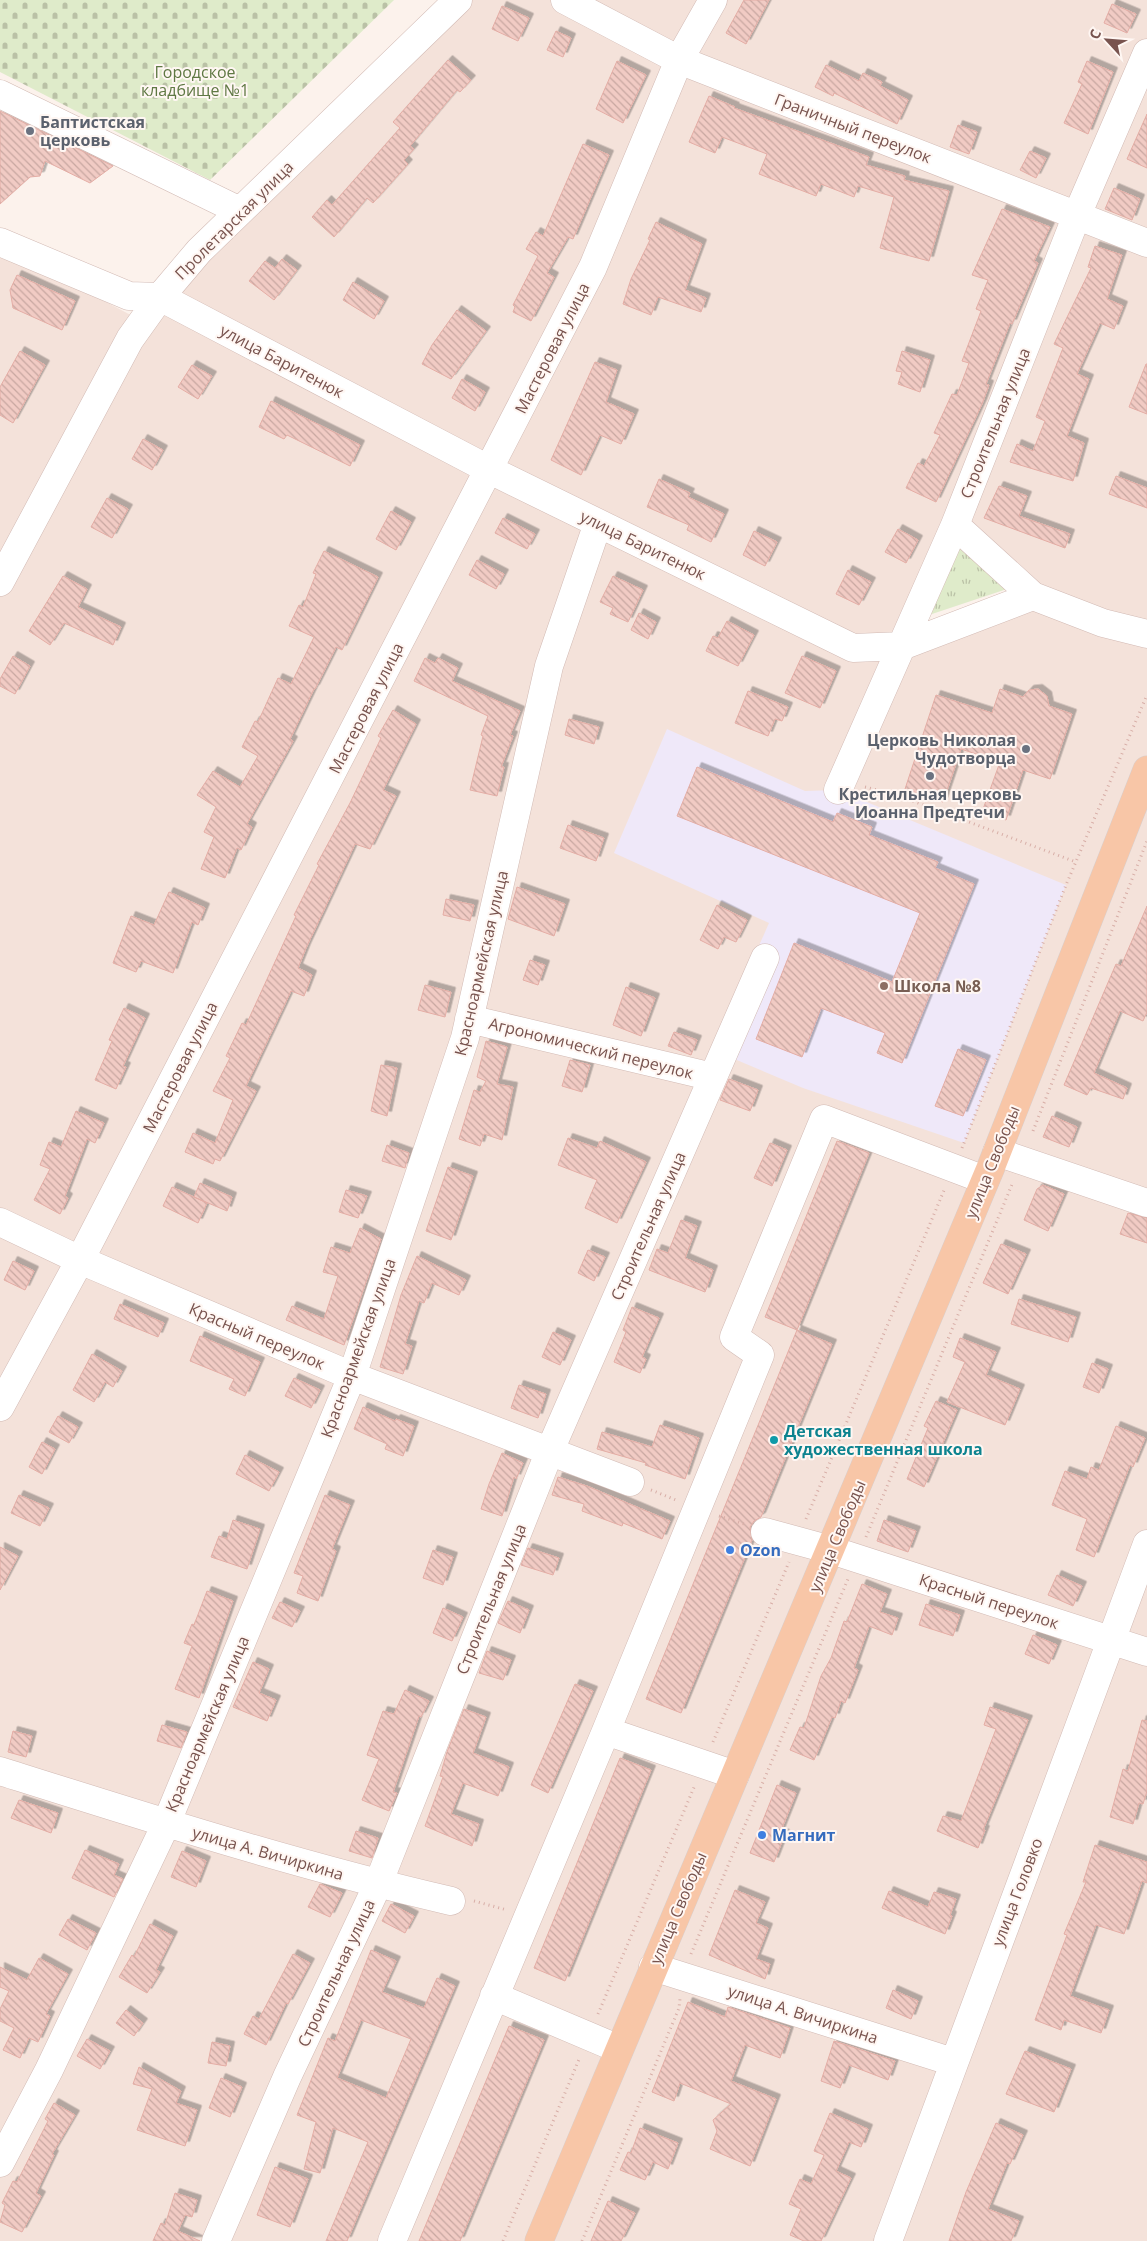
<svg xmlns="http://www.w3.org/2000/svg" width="1147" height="2241" font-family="'Open Sans',sans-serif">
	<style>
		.residential { fill: #f4e2da; fill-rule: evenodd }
		.education { fill: #efe8f9 }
		.grass { fill: url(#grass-tufts) }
		.cemetery { fill: url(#cemetery-stones) }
		.building { fill: url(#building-back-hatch); stroke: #e4ada5; fill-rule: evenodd; filter: url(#shadow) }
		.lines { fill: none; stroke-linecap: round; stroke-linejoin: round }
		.minor-casing { stroke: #d2bab4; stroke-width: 29 }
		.major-casing { stroke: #d9cfcd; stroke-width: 29 }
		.path { stroke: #d7ada6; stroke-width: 3; stroke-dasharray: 1 4; stroke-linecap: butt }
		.minor { stroke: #fff; stroke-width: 28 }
		.major { stroke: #f8c6a7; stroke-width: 28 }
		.worship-dot { fill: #6b7280; stroke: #fff7f3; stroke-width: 2 }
		.education-dot { fill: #8d6e63; stroke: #fff7f3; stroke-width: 2 }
		.culture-dot { fill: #0f9aa8; stroke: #fff7f3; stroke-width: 2 }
		.shop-dot { fill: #3f7fe0; stroke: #fff7f3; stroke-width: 2 }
		.labels { text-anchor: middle; stroke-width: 4; stroke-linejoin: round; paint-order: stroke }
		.park-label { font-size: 16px; fill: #5f7843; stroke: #fff7f3 }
		.worship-label { font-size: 16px; font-weight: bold; fill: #5b616d; stroke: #fff7f3; text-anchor: start }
		.street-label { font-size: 16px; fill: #78534e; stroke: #fff7f3 }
		.education-label { font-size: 16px; font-weight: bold; fill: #785e54; stroke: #fff7f3; text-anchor: start }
		.culture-label { font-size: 16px; font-weight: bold; fill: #0d838f; stroke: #fff7f3; text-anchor: start }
		.shop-label { font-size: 16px; font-weight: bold; fill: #366cbe; stroke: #fff7f3; text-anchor: start }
	</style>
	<defs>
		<pattern id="grass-tufts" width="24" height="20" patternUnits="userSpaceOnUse" patternTransform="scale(1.25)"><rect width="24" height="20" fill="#dfebca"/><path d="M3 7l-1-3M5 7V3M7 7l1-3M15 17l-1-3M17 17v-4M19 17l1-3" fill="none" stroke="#bac1a6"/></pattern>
		<pattern id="cemetery-stones" width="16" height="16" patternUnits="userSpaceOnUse" patternTransform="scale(1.25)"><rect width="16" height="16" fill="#dfebca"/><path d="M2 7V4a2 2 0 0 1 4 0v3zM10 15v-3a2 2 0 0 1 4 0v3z" fill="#bac1a6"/></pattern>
		<pattern id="building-back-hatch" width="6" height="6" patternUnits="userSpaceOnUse" patternTransform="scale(1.25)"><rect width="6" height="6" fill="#f1cbc4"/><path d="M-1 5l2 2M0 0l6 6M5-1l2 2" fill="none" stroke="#c8a7a1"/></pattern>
		<filter id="shadow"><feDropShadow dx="4.5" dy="-4.5" stdDeviation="0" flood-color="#0004"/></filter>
	</defs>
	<rect width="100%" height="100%" fill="#fcf2ec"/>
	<path class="residential" d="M458 0H1147V2241H0V246L142 321ZM955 526 1032 596 902 645Z"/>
	<path class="education" d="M667 729 805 791 838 790 1066 885 964 1143 803 1088 713 1050 769 923 614 853Z"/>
	<path class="grass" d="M963 544 1013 587 926 616 956 549Z"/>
	<path class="cemetery" d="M0 0H394L210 180 0 72Z"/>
	<path class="building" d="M744 0H769L746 44 726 33Z
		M1112 4 1136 14 1127 33 1104 23Z
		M502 6 529 18 518 41 492 29Z
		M556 31 571 38 563 57 547 50Z
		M448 60 471 80 460 92 457 90 410 146 414 149 404 160 408 164 373 203 367 198 334 237 312 217 327 200 332 205 400 128 393 122Z
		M617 61 646 75 623 123 596 109Z
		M1087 61 1113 72 1088 134 1064 123 1082 84 1078 82Z
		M826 65 859 81 863 73 882 82 880 86 908 100 897 124 834 93 833 96 815 87Z
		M709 96 735 107 734 108 869 157 866 165 905 176 904 180 949 191 929 261 880 248 894 197 858 186 854 197 821 184 816 196 759 174 767 154 722 137 715 153 689 142Z
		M0 111 113 166 90 183 45 161 40 176 30 177 0 204Z
		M1147 114V168L1127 159Z
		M958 125 977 132 969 154 950 147Z
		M583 144 609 155 573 239 568 237 547 273 554 277 531 321 513 312 515 307 513 305 538 256 526 249 536 232 543 236Z
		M1030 151 1046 158 1036 178 1020 170Z
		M1114 188 1140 199 1132 220 1105 209Z
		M1002 209 1050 227 1034 261 1038 263 1012 324 1010 323 986 384 989 385 982 404 936 502 906 488 918 463 924 466 940 435 934 433 952 394 957 395 969 363 962 361 981 311 976 309 988 280 972 275Z
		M656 222 702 244 685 290 706 298 701 312 658 297 651 315 623 304 631 279 650 240 648 239Z
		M1095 246 1122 255 1107 299 1123 306 1114 329 1100 323 1077 374 1089 379 1067 436 1084 443 1073 481 1010 462 1017 444 1033 451 1045 421 1036 417 1063 348 1054 344 1091 268 1088 267Z
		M282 259 297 270 274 300 249 281 265 261 275 268Z
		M17 275 75 301 62 330 13 308 10 290Z
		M353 282 384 301 374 319 343 300Z
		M457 310 486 331 451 379 422 364 432 345Z
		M20 351 45 365 13 423 0 415V387Z
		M902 351 930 360 920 392 898 384 902 372 896 371Z
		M595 362 617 370 606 402 634 414 621 444 600 435 581 475 551 460Z
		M1146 364H1147V414L1129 407Z
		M192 365 212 376 198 399 178 387Z
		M462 379 485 392 475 411 452 398Z
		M271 401 360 445 350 466 287 435 284 439 259 427Z
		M143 439 163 450 152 470 132 459Z
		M1116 476 1147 488V508L1109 494Z
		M659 479 690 493 688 497 724 514 711 542 687 530 689 525 647 507Z
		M999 486 1027 496 1019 516 1070 534 1065 548 984 518Z
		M107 498 128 509 112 538 91 527Z
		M391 511 411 522 396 550 376 539Z
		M503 518 535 534 527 549 495 533Z
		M898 529 918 540 906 563 885 552Z
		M754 531 777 542 765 566 743 555Z
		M324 551 378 577 342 650 336 647 315 689H314L290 739 293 741 247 824 252 827 241 850 237 848 225 878 201 869 214 837 204 832 216 807 197 795 213 771 240 787 258 756 242 747 255 721 258 722 278 678 291 684 314 637 289 626 299 605 303 607 316 574 313 573Z
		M477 560 504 574 496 589 469 575Z
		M848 570 871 582 859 605 836 594Z
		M63 576 87 589 78 607 121 627 113 645 64 623 50 645 29 631Z
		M613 576 643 590 628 622 610 614 613 608 600 602Z
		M639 613 656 622 648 639 631 630Z
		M727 621 754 635 738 666 706 651 713 636 718 638Z
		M13 656 30 666 15 694 0 686V679Z
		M802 656 836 671 820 708 785 693Z
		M425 658 435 663 438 658 458 668 452 681 520 711 510 735 513 736 501 767H504L497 796 470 790 483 736 481 735 488 716 414 681Z
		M1000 689 1023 697 1029 690 1038 689 1047 696 1049 706 1072 714 1050 779 1023 770 1006 820 982 812 1000 762 961 749 943 802 905 789 936 695 992 713Z
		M748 691 788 707 782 721 775 719 768 736 735 723Z
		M393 710 416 724 383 790 396 796 370 849 355 844 306 948 298 968 312 975 304 996 291 991 246 1086 256 1091 220 1161 215 1159 213 1164 185 1152 193 1133 215 1143 233 1100 213 1091 230 1058 226 1056 242 1023 246 1025 296 916 294 915 319 865 317 864 350 803 381 738 378 736Z
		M569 719 599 727 594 744 565 735Z
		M697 767 833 822 837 813 872 827 869 835 938 862 935 868 974 884 902 1063 877 1053 885 1033 821 1008 802 1057 756 1039 794 943 892 982 920 913 677 816Z
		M568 825 604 838 596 861 560 848Z
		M517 887 565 904 554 936 508 919Z
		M169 892 205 908 198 925 192 922 173 973 141 961 136 972 113 963 131 916 154 925Z
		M446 899 474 905 470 921 443 915Z
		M717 905 747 920 736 942 724 937 718 949 700 940Z
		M1147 906V1012L1143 1021 1120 1011 1094 1073 1127 1088 1123 1099 1091 1088 1087 1095 1064 1085 1116 964 1121 966Z
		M530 960 545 965 538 985 523 980Z
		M425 985 451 992 445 1017 418 1010Z
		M626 987 655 998 641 1036 613 1025Z
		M124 1008 145 1018 123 1066 126 1067 116 1089 95 1080 112 1041 109 1040Z
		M674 1032 697 1040 691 1055 668 1046Z
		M486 1041 507 1047 497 1084 513 1087 502 1140 484 1134 480 1146 459 1139 474 1090 480 1092 486 1081 477 1077Z
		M958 1049 986 1060 963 1116 935 1106Z
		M570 1060 590 1065 582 1092 562 1086Z
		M381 1065 397 1068 387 1116 371 1111Z
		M729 1079 758 1090 750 1111 720 1100Z
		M76 1111 104 1123 95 1143 87 1139 65 1196 68 1198 60 1214 34 1200 50 1169 40 1165 49 1142 61 1147Z
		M1052 1116 1077 1127 1069 1147 1043 1137Z
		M568 1138 597 1148 600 1141 646 1162 617 1223 585 1208 597 1180 558 1165Z
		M837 1141 869 1153 797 1330 765 1317Z
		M770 1143 787 1150 772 1186 754 1178Z
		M387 1145 409 1153 405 1168 382 1161Z
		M448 1167 473 1176 451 1240 426 1231Z
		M200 1183 232 1197 227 1211 194 1197Z
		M1043 1185 1064 1194 1048 1231 1024 1220 1037 1189Z
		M172 1187 207 1203 198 1223 163 1206Z
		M346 1190 367 1196 358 1218 339 1212Z
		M1128 1213 1147 1218V1243L1120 1234Z
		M681 1220 697 1226 685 1258 713 1270 705 1292 649 1270 657 1249 668 1253Z
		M360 1228 381 1239 344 1345 286 1320 292 1306 324 1319 338 1276 323 1272 331 1247 350 1253Z
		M1001 1244 1026 1254 1008 1294 983 1283Z
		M588 1250 605 1257 594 1281 578 1273Z
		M417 1256 466 1280 459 1295 432 1283 424 1303 419 1301 405 1344 412 1346 403 1374 380 1367 401 1295Z
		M13 1261 34 1271 25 1290 4 1280Z
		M1019 1299 1076 1317 1068 1342 1011 1324Z
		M120 1304 164 1323 158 1337 114 1319Z
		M632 1307 659 1318 642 1357 646 1359 640 1373 614 1362 626 1332 623 1330Z
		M797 1330 832 1344 761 1517 754 1521 750 1527 752 1540 681 1713 646 1699Z
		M553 1332 571 1340 560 1365 542 1357Z
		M200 1336 260 1362 245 1396 229 1389 234 1379 190 1361Z
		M960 1338 996 1352 986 1375 1020 1389 1005 1425 947 1402 965 1362 953 1357Z
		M92 1354 122 1371 113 1387 105 1382 94 1402 73 1390Z
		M1092 1363 1108 1369 1099 1393 1083 1387Z
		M294 1378 320 1390 311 1408 285 1396Z
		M519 1385 546 1394 538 1418 511 1408Z
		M936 1401 957 1410 924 1487 907 1479 928 1428 924 1426Z
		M363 1407 395 1421 396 1419 414 1426 403 1456 385 1449 387 1444 354 1429Z
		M58 1416 78 1427 69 1443 49 1432Z
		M660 1425 699 1438 685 1479 645 1465 646 1463 597 1449 602 1432 652 1447Z
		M1116 1426 1145 1438 1133 1467 1130 1465 1094 1557 1076 1550 1087 1519 1052 1505 1065 1471 1087 1479 1091 1467 1099 1470Z
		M42 1442 55 1449 42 1474 29 1467Z
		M502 1453 523 1463 516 1479 514 1477 502 1516 481 1509 489 1484Z
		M245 1455 279 1472 269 1491 236 1474Z
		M558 1477 587 1486 670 1521 662 1539 623 1523 622 1526 582 1511 584 1504 552 1495Z
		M19 1495 49 1508 40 1526 11 1513Z
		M325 1495 350 1505 332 1549 336 1551 318 1601 297 1593 303 1576 294 1573Z
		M233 1520 260 1529 247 1569 211 1557 219 1536 227 1539Z
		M884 1520 916 1531 908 1552 877 1541Z
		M0 1547 18 1556 0 1590Z
		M528 1548 559 1558 553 1575 521 1565Z
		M433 1550 453 1557 443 1585 423 1578Z
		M1057 1575 1082 1586 1073 1606 1048 1595Z
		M862 1584 887 1594 880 1612 898 1618 892 1635 869 1626 854 1668 858 1670 845 1703 841 1701 835 1718 832 1717 814 1760 790 1750 800 1727 804 1728 821 1676 831 1658 844 1621 847 1622Z
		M207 1591 233 1601 199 1698 175 1689 192 1646 184 1643 192 1624 194 1625Z
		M508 1601 529 1610 520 1633 498 1623Z
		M280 1602 300 1611 292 1627 272 1618Z
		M926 1604 960 1615 953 1636 919 1625Z
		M443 1608 463 1617 452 1641 433 1633Z
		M1033 1635 1057 1645 1049 1664 1025 1654Z
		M487 1651 511 1660 503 1680 479 1673Z
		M253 1662 269 1669 259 1693 276 1700 267 1721 233 1707Z
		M575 1684 593 1691 548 1793 531 1785Z
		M405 1690 429 1701 421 1717 419 1716 393 1792 397 1793 389 1811 362 1800 379 1759 367 1755 383 1711 394 1714Z
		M990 1707 1028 1720 983 1830H985L978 1848 937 1831 943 1816 961 1821 996 1729 984 1725Z
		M464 1709 486 1717 473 1753 509 1767 498 1796 463 1783 451 1814 479 1824 472 1846 425 1826 443 1777 440 1776 447 1752Z
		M1142 1720 1147 1721V1791L1143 1804 1139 1803 1133 1824 1110 1817 1123 1769 1128 1771Z
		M162 1725 187 1732 181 1748 157 1741Z
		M13 1731 32 1736 26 1757 8 1752Z
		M620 1758 651 1770 565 1981 534 1968Z
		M777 1785 796 1793 780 1833 785 1834 774 1862 750 1853Z
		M19 1800 58 1813 51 1833 11 1818Z
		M356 1831 378 1838 372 1858 349 1851Z
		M1095 1845 1147 1862V1883L1142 1881 1124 1934 1096 1925 1070 1996 1109 2010 1101 2033 1064 2020 1061 2030 1035 2020 1067 1935 1064 1934 1086 1882H1083Z
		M85 1850 119 1864 114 1875 123 1879 114 1897 72 1878Z
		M182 1851 206 1861 196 1887 171 1877Z
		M320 1884 342 1893 330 1917 308 1907Z
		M735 1890 765 1902 756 1923 768 1928 756 1959 770 1964 765 1979 709 1955Z
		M889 1891 928 1907 934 1892 956 1899 950 1915 952 1916 945 1934 882 1908Z
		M391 1904 414 1916 405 1933 382 1921Z
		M68 1919 96 1933 87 1950 59 1935Z
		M150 1924 173 1936 156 1970 160 1972 147 1993 119 1977 132 1955 134 1957Z
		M371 1950 396 1961 382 1992 424 2008 437 1978 455 1986 347 2241H326L368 2142 333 2128 320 2173 304 2169 316 2122 297 2115 328 2038 335 2041ZM361 2020 411 2039 386 2098 337 2078Z
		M293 1954 310 1963 288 2004 286 2003 266 2045 244 2034 253 2016 259 2019Z
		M39 1958 68 1974 46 2014 50 2016 38 2042 29 2038 20 2058 3 2050 14 2028 0 2021V2009L9 1991 0 1987V1967L27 1980Z
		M893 1990 918 2001 911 2019 886 2008Z
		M688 2002 725 2017 728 2007 790 2028 780 2058 745 2045 731 2081 776 2099 750 2166 710 2149 717 2131 713 2120 731 2104 680 2083 674 2101 652 2092Z
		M126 2010 143 2023 134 2036 116 2023Z
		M509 2026 544 2040 460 2241H419Z
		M87 2039 110 2051 100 2069 77 2056Z
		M834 2041 895 2061 888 2080 849 2065 840 2088 821 2081Z
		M212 2042 230 2046 226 2066 208 2063Z
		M1025 2051 1071 2069 1054 2112 1006 2094Z
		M139 2067 181 2091 176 2103 197 2110 185 2146 137 2130 152 2089 133 2084Z
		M221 2078 242 2087 230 2117 209 2108Z
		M54 2103 75 2115 52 2154 54 2155 36 2193 41 2196 22 2232 0 2222 5 2205 2 2203 13 2181 17 2182 48 2121 45 2119Z
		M830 2113 868 2129 861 2147 849 2142 836 2171 851 2178 821 2241H804L790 2235 801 2209 789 2204 800 2179 811 2184 824 2155 814 2151Z
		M996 2123 1023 2135 1010 2164 1007 2163 988 2209 1019 2221 1011 2241H949L966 2192Z
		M640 2128 678 2143 668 2169 653 2162 645 2180 620 2170 628 2152 631 2153Z
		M275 2167 308 2179 290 2227 257 2215Z
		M175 2193 197 2200 192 2217 185 2215 178 2231 200 2241H153L161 2223 165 2225Z
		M608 2201 635 2213 621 2241H591Z"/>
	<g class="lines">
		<defs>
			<path id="minor" d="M565 0 679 60 1147 243
				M0 94 240 211
				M0 242 129 296 160 297 490 470 853 648 902 646 1033 596 1103 623 1147 634
				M955 525 1033 596
				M0 582 130 339 160 297 199 251 458 0
				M838 790 955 525 1077 215 1147 53
				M469 1019 713 1077
				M997 1152 1147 1203
				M0 1222 80 1260 352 1376 630 1482
				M0 1407 80 1260 593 267 679 60 713 0
				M765 1532 831 1550 1147 1652
				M606 1731 735 1775
				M0 1771C149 1818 299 1866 451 1901
				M653 1967 953 2062
				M494 1996 619 2049
				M0 2163 49 2070 166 1824 352 1376 465 1038 549 666 598 523
				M216 2241 287 2077 378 1884 551 1448 765 958
				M392 2241 606 1731 760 1355 734 1337 824 1119 985 1180
				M888 2241 1147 1544"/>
			<path id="major" d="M539 2241 991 1167 1147 770"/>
		</defs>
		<use href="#minor" class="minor-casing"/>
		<use href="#major" class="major-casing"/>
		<path class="path" d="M865 787 894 794 1076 862
			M962 819 966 810
			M1033 1131 1147 841
			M962 1148 1066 885 1147 695
			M651 1490 676 1500
			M719 1516 744 1524
			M806 1519 945 1188
			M866 1537 1013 1182
			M713 1742 789 1562
			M474 1901 507 1910
			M691 1954 848 1579
			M598 2014 695 1785
			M503 2241 580 2057
			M582 2241 679 2008 680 1999"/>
		<use href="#minor" class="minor"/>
		<use href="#major" class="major"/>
	</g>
	<g class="worship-dot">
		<circle cx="30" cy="131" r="5"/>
		<circle cx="1026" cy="749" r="5"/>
		<circle cx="930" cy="776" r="5"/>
	</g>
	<circle class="education-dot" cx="884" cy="986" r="5"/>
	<circle class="culture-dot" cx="774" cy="1440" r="5"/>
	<g class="shop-dot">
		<circle cx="730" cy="1550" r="5"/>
		<circle cx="762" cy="1835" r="5"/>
	</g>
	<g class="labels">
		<g class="park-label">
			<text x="195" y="78">Городское<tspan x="195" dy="18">кладбище №1</tspan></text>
		</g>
		<g class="worship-label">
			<text x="40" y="128">Баптистская<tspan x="40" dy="18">церковь</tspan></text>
			<text x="1016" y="746" text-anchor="end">Церковь Николая<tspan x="1016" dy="18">Чудотворца</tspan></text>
			<text x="930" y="800" text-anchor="middle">Крестильная церковь<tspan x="930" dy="18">Иоанна Предтечи</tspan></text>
		</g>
		<g class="street-label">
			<text transform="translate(853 128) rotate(21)" y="6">Граничный переулок</text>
			<text transform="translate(234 220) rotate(-45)" y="6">Пролетарская улица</text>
			<text transform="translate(552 348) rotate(-63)" y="6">Мастеровая улица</text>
			<text transform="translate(282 361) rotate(28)" y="6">улица Баритенюк</text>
			<text transform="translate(995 423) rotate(-68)" y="6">Строительная улица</text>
			<text transform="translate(643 545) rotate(26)" y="6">улица Баритенюк</text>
			<text transform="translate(366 708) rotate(-63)" y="6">Мастеровая улица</text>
			<text transform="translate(481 963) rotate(-77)" y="6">Красноармейская улица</text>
			<text transform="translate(591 1048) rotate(14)" y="6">Агрономический переулок</text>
			<text transform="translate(180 1067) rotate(-63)" y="6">Мастеровая улица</text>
			<text transform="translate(992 1162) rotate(-68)" y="6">улица Свободы</text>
			<text transform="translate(648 1226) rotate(-66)" y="6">Строительная улица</text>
			<text transform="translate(257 1336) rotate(23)" y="6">Красный переулок</text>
			<text transform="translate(358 1348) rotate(-70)" y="6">Красноармейская улица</text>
			<text transform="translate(837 1536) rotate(-67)" y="6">улица Свободы</text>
			<text transform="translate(491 1599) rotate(-68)" y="6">Строительная улица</text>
			<text transform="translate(989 1601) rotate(18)" y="6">Красный переулок</text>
			<text transform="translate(207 1724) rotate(-67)" y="6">Красноармейская улица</text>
			<text transform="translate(268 1853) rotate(16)" y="6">улица А. Вичиркина</text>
			<text transform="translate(1017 1892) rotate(-69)" y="6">улица Головко</text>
			<text transform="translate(678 1908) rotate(-67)" y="6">улица Свободы</text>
			<text transform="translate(336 1973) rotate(-65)" y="6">Строительная улица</text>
			<text transform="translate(803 2014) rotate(18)" y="6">улица А. Вичиркина</text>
		</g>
		<g class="education-label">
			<text x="894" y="992">Школа №8</text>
		</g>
		<g class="culture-label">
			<text x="784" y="1437">Детская<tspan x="784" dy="18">художественная школа</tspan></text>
		</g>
		<g class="shop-label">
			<text x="740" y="1556">Ozon</text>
			<text x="772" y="1841">Магнит</text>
		</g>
	</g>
	<g transform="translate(1107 40) rotate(296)" stroke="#fff7f3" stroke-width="4" paint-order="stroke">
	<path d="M0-4L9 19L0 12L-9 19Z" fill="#78534e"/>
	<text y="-8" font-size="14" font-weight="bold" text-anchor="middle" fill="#78534e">С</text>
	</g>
</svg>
